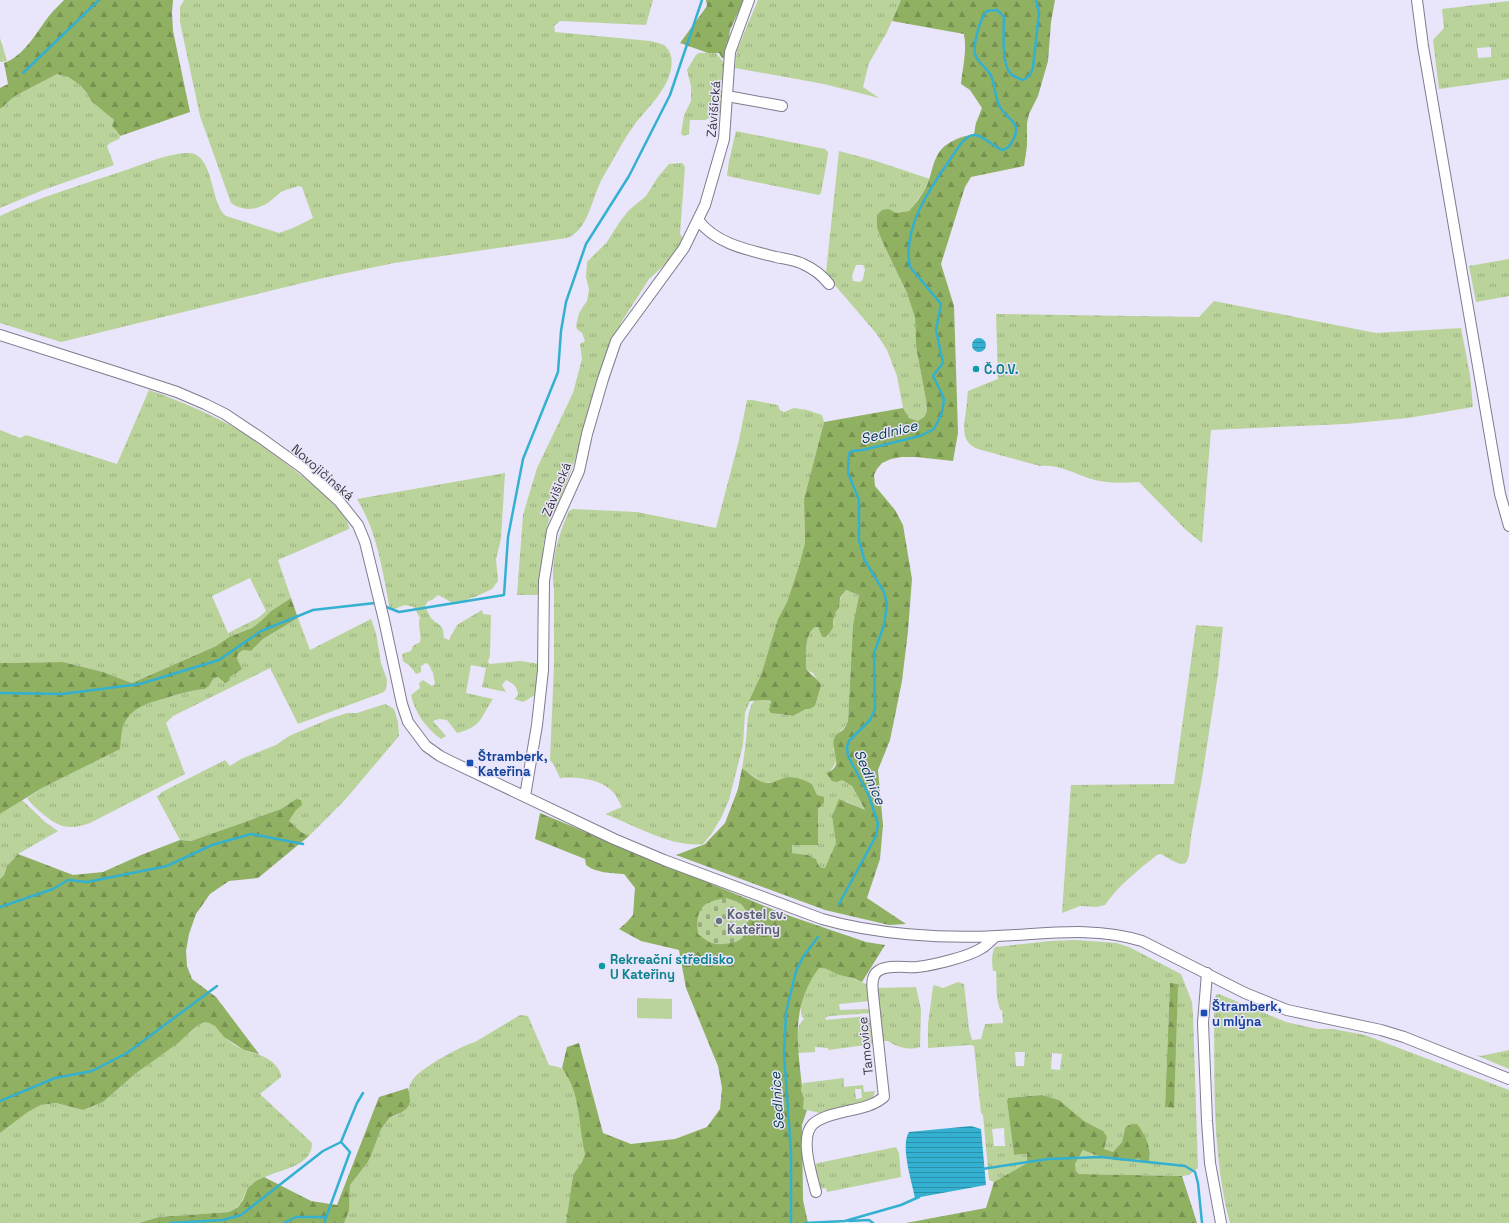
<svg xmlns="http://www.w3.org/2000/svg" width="1509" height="1223" font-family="'Space Grotesk',sans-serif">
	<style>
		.grass { fill: url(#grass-tufts); fill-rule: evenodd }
		.forest { fill: url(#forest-firs) }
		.cemetery { fill: url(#cemetery-stones) }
		.garden { fill: #bad39a }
		.water { fill: url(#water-rules) }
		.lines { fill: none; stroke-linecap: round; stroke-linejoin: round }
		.stream { stroke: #34b0d0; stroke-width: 2.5 }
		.minor-casing { stroke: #807c8f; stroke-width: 12 }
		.minor { stroke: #fff; stroke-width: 10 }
		.culture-dot { fill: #0f9aa8; stroke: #e9e5fa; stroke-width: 1.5 }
		.transit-dot { fill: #1a4fb4; stroke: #e9e5fa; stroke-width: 1.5 }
		.worship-dot { fill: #6b7280; stroke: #e9e5fa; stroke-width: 1.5 }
		.labels { text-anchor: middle; stroke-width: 3; stroke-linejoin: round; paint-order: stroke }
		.street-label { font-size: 13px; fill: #39373f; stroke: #e9e5fa }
		.culture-label { font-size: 13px; font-weight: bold; fill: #0d838f; stroke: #e9e5fa; text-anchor: start }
		.transit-label { font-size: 13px; font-weight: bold; fill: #164399; stroke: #e9e5fa; text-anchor: start }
		.worship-label { font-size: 13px; font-weight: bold; fill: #5b616d; stroke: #e9e5fa; text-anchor: start }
		.water-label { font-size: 14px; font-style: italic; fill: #023a48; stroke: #e9e5fa }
	</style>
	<defs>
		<pattern id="grass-tufts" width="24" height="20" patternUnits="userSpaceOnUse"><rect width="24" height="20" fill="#bad39a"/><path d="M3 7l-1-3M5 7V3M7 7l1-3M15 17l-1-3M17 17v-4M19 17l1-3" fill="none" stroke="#98ac7f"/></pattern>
		<pattern id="forest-firs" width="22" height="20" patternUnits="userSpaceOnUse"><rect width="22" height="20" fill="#90b161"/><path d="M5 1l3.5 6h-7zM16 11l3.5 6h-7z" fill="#779151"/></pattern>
		<pattern id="cemetery-stones" width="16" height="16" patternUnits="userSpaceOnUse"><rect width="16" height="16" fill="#bad39a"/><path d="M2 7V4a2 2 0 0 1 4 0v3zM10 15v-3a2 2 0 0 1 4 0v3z" fill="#98ac7f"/></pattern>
		<pattern id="water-rules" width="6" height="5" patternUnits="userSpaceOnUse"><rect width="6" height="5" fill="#34b0d0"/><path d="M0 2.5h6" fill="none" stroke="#2d90aa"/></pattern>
	</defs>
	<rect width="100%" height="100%" fill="#e9e5fa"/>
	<path class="grass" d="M184 0H653L646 25 560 21 554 26 555 32 650 41C655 42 660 43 664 45 668 48 670 52 671 56 676 82 650 105 635 124 623 140 614 159 603 177 592 196 589 230 567 238L394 263 323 278 61 342 0 323V216C39 197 81 185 123 171 141 165 159 157 178 154 184 153 193 152 198 156 214 168 212 206 226 216L279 233 293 228 313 218 302 187 299 186C293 188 287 189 281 192 277 195 273 199 269 202 258 210 243 212 231 203L200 116 180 22V7Z
		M758 0H901L887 32 869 63 863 87 879 98 824 84 735 68 737 50Z
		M1509 1V79L1439 89 1433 40 1444 28 1442 9ZM1491 47V57L1478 58 1477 48Z
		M0 38 7 61 0 62Z
		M699 53H716L724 63 722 112 705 120H690L689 134 684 136 681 134 684 115 691 101V86L687 70 696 55Z
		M57 74 68 77 80 85 87 93 91 101 114 120 116 130 120 137 119 139 110 143 107 146 114 165 43 190 0 208V109L15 96Z
		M736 131 825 149 828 152V155L821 193 819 195 727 176 729 161Z
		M839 151 876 161 930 179 924 191 909 211 896 213 877 228 882 241 907 293 915 318 916 347 926 400 927 411 924 417 918 421 909 418 903 408 897 376 887 350 876 333 827 276 826 272ZM856 265H863L865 269 863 279 860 282 853 281 852 276Z
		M682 163 685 167 680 234 683 238 676 254 649 279 622 321 602 370 573 466 554 515H550L543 546 544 552 540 595H517L523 515 537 468 573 393 582 359 580 344 585 341 582 333 577 329 576 326 579 313 587 301 589 289 586 277 587 262 607 242 619 223 628 211 646 196 658 177 669 164Z
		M1509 259V296L1476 302 1469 266Z
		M1214 301 1376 333 1461 328 1470 375 1473 407 1408 418 1345 424 1211 430 1202 543 1186 530 1139 482C1122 483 1105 484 1088 478 1072 472 1057 464 1040 466L978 449C960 442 964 426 966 410 967 404 967 397 968 391L998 379 996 314 1199 317Z
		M149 390C178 400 205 412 232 426 253 438 351 507 349 529L278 560 291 598 271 611 261 621 252 628 229 637 216 646 132 683 103 672 63 662 0 663V430L20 438 26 435 117 464ZM250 578 266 611 258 618 228 633 212 596Z
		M747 400H752L778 405 780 410 784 412 794 408 807 410 822 415 824 422 804 499 805 543 799 566 787 602 778 619 761 675 745 713 743 745 729 800 721 818 712 833 703 844C672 848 634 825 605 814L622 807C619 801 616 795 612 791 601 779 575 776 560 778L554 765 550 760 554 665V590C550 562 558 536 569 511L573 509 637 512 716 528 739 440Z
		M505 473 501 539 496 559 498 581 492 589 475 597 462 601 451 602 438 595 432 600 428 601 425 606C427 610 429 615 431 618 440 628 443 622 444 638L449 640 457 625 482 610 483 614 491 615 490 655 488 662 490 664 520 661 540 664 537 694 523 702 514 699 518 695C518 687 513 683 506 680L502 685 506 692 482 687 486 668 471 665 466 693 493 699C480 718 482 727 457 733L447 720 439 719 433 721 446 736 441 739C426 728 415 713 411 695L420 688 419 683 423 680 432 686 435 684 433 673 429 665 426 663 421 666V672L416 674 410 666 403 661 402 654 411 651 413 646 420 642C422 634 417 626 420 618L414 607 405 605 392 610 390 609C382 569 378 534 357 499Z
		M846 590 859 595 853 625 848 721 843 729 840 731 833 749C838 758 837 763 830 771L837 782 842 780 852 786 865 811 846 801 832 817 836 843 825 868H822L819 866 816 859 808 855 792 853V844L818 845V809L824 803 817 795 812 784 792 777 784 778 774 783 762 782 742 768C744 758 745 749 746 739 748 727 746 711 754 701L769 700 776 714 793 716 806 709 815 706 821 686 813 673 808 671 806 668C806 655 804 635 815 627H818L822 637 833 628C833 614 838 601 846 590Z
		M298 618 310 650 371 619 376 633 381 663 387 680 386 689 384 692 298 724 270 668 173 716 166 723 185 774 90 823C70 830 59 828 43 814 37 809 31 804 27 798L42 788 119 749C121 740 121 730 125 722 134 706 150 703 166 698 179 694 192 690 205 689L209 686 213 679 218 677 222 680 234 675 238 654 243 650 251 651 263 639Z
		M1196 625 1223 627 1218 674 1202 778 1191 836 1189 856 1186 863C1177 866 1169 858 1161 854L1157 855C1138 870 1119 885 1105 905L1096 907 1080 906 1062 913 1071 785 1174 784Z
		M385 704 394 709 398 722 399 736 344 801 309 836 301 832 289 821 296 810V799L281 809 191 841 180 840 157 797 162 792 225 760 230 766 241 759 276 745 289 736 329 719 347 713H357Z
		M22 800 45 822 58 831 18 854 7 866 4 875 0 879V814Z
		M1076 940 1117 943 1129 947 1181 974 1192 1002 1193 1015 1198 1168 1189 1175 1182 1176 1079 1174 1076 1171 1075 1164 1083 1150C1096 1156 1112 1161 1127 1161 1131 1161 1135 1159 1139 1159L1143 1163H1147L1125 1128 1122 1142 1113 1152 1103 1149V1131L1084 1121 1059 1100 1042 1095 1008 1098 1007 1101 1014 1155 1027 1154V1163L994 1182 989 1180 983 1115 981 1113 974 1046 970 1045 928 1048V1024L933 987 934 985 943 988 958 982 964 984 969 1029 972 1040 981 1039 985 1024 1003 1023 1002 1010H1000L997 998 996 971H993C992 963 991 954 995 947L1050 941ZM1170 983 1174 1108 1165 1107ZM1015 1052H1025L1024 1066H1016ZM1052 1053 1062 1054 1060 1070 1051 1069ZM1004 1128 1005 1146H994L992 1129Z
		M822 967 869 985 870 1001 839 1004 840 1010 867 1009 871 1010V1013L830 1016 825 1018 826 1020 868 1016V1018L872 1021 874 1044 828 1050V1048L815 1047V1052L798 1053C798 1042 795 1026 804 1019L802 1017C797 999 808 982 818 968Z
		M916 987 921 1009 920 1047C910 1051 896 1047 888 1041H882L876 988Z
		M1219 994 1286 1022 1317 1029H1333L1365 1035 1509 1090V1223H1230C1211 1151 1215 1076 1214 1002L1216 995Z
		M520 1015 528 1016 549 1065C553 1066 558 1067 561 1068 578 1078 581 1135 585 1154L582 1162 573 1175 566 1223H344L349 1211 350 1185 368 1162 372 1153 381 1129 390 1117 398 1115 410 1101C409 1093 407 1088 412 1081 418 1069 461 1046 475 1042Z
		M204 1022C215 1023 218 1029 224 1036 228 1041 236 1046 242 1049 247 1052 252 1052 257 1054 267 1057 281 1066 281 1077L260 1094 312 1143C312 1167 280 1169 263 1178 259 1180 251 1185 248 1189 240 1201 244 1204 229 1212L159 1217 139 1223H0V1133L28 1112 41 1105 56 1103 83 1110 103 1102 135 1074 191 1032 197 1026Z
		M1509 1050V1069L1476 1055 1481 1056Z
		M844 1078V1087L863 1085 864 1092 875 1091 873 1097 875 1101 824 1114 803 1109 804 1098 801 1090 803 1083ZM855 1089H861L862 1098 856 1099Z
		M896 1147 899 1153 901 1177 827 1192 826 1188 820 1189 813 1166 818 1163Z"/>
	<path class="forest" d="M64 0H173L172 13 173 31 190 112 120 136 116 130 112 126 114 120 91 101 87 93 80 85 68 77 57 74 15 96 0 109V88L8 84 4 63C24 56 36 33 49 16 53 11 59 5 64 0Z
		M706 0H744L730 30 726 59 722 58 719 53H708L680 43 707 6Z
		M901 0H1055L1051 22 1048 61 1038 96 1029 114 1027 123V146L1024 166 971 177 965 187 941 264 954 306 958 433 953 461 916 457H902L891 459 882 463 877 469 874 475 875 486 895 510 903 525 912 579 908 631 902 681 890 740 878 770 883 825 880 859 867 898 906 924 889 925 825 910 676 855 705 844 725 823 738 789 742 768C748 772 756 780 763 782 773 785 776 780 784 778 793 775 804 780 812 784L817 795 824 797V803L818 809V845H792V853L808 855 816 859 819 866 822 868H825L836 843 832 817 839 799 865 810 852 786 842 780 837 782 832 781 826 773C846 766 830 752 834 739 836 734 839 733 843 730 845 728 846 724 848 721L853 625 859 595 846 590 840 598 839 608 836 611 833 621V628L826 637H822L818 627H815C804 635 806 655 806 668 809 675 818 677 821 686L815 706 809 709H806L793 716 771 713 769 710 771 702 769 700 749 701 761 675 778 619 787 602 799 566 805 543 804 499 824 422 903 408 909 418 918 421 924 417 927 411 926 400 916 347 915 318 907 293 882 241 877 228V215L882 210 889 209 896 213 909 211C914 205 920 198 924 191 931 180 931 167 937 156 944 142 960 137 974 134L976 123 982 108 970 90 961 84C963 66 967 51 964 34L892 21Z
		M291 598 298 618 263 639 251 651 243 650 238 654 237 659 242 669 230 677 229 681 225 683 218 677 213 679 209 686 205 689C192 690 179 694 166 698 150 703 134 706 125 722 121 730 121 740 120 749L42 788 0 814V663L63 662 103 672 132 683 216 646 229 637 252 628 261 621 271 611Z
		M296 799 301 800 302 805 296 810 289 821 301 832 309 836 258 878 229 881 210 894 196 914 189 934 186 951 187 966 192 979 216 997 259 1054 244 1050 224 1037 215 1026 209 1023 204 1022 197 1026 178 1043 135 1074 103 1102 83 1110 56 1103 41 1105 28 1112 0 1133V879L4 875 7 866 18 854 73 875 103 872 141 855 180 840 191 841 281 809Z
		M540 813 784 914 866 942 885 945 862 982C854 978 848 977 840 975 833 973 827 967 819 968 791 1006 797 1042 802 1086L801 1090 804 1098 803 1109 807 1110 802 1125 803 1200 808 1223H566L573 1175 582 1162 585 1154C578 1125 581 1093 562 1068L567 1047 579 1043 603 1133 631 1144 675 1139 707 1127 720 1109 722 1088 718 1066 686 988 679 950 641 941 619 929 627 922 633 915 635 888 624 874C611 873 596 873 586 865L585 859 535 839Z
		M1170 983 1178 984 1174 1108 1165 1107Z
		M408 1088C409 1092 410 1098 410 1102 409 1110 397 1115 390 1117L381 1129 372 1153 368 1162 350 1185 349 1211 344 1223H139L159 1217 229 1212 238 1207 243 1200 248 1188 256 1181 264 1177 311 1201 337 1205 379 1097Z
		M1042 1095 1059 1100 1084 1121 1103 1131 1107 1137 1104 1149 1113 1152 1122 1142 1125 1128 1129 1125 1137 1124C1145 1134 1153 1150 1148 1163H1143L1139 1159C1135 1159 1131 1161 1127 1161 1112 1161 1097 1156 1083 1150L1075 1164 1076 1171 1079 1174 1182 1176 1197 1223H906L986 1208 994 1182 1027 1163V1154L1014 1155 1007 1101 1008 1098Z"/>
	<path class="cemetery" d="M727 898C731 900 738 901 741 904 752 914 751 936 736 942 731 943 722 945 717 944 710 944 703 938 698 934 695 909 702 901 727 898Z"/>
	<path class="garden" d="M637 998 672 999V1019L637 1018Z"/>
	<path class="water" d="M972 345a7 7 0 1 1 14 0a7 7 0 1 1-14 0Z
		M971 1126 981 1129 986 1185 915 1198C912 1182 900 1146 909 1132Z"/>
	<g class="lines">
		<path class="stream" d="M23 73 99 0
			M384 606 399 612 504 595 508 537 523 459 558 372 561 331 566 302 586 244 629 176 670 95 702 0
			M0 693 62 694 140 684 219 660 261 631 313 610 375 603 378 604
			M839 904 876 836 878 824 869 796 848 756 847 747 849 741 870 720 875 709 874 653 884 625 887 604 884 592 864 559 859 540V500L848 473 849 453 852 451 863 450 920 436 934 429 942 413 944 400 942 394 933 376 943 363 936 330 941 304 910 267C901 223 937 179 960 145 976 123 985 143 1002 150 1007 149 1011 145 1013 140 1023 122 1007 120 1000 107 994 97 996 84 990 74 986 67 977 62 975 54 973 44 980 18 987 11L997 10 1004 17C1004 30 1001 65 1011 74 1014 77 1018 78 1023 80L1029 76 1033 68 1039 13 1036 0
			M0 907 53 889 68 880 87 882 167 866 212 845 251 834 303 844
			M0 1101 55 1078 92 1071 127 1053 217 986
			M982 1169 1048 1159 1101 1157 1185 1166 1195 1172 1198 1183 1202 1223
			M849 1221 869 1220 873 1223
			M170 1223 223 1220 241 1215 323 1151 341 1142 357 1103 363 1093
			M284 1223 296 1217H326
			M324 1223 350 1152 341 1142
			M791 1223V1152L784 1053 786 1013 796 971 803 957 818 937
			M805 1223 845 1221 901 1205 919 1197"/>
		<defs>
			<path id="minor" d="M1417 0 1423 46 1500 494 1509 526
				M727 96 782 106
				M698 220C716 244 748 250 776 257 785 259 795 260 803 264 814 269 822 275 829 284
				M0 335 119 373 177 392 205 404 225 414 261 438 304 469 339 501 358 525 365 542 384 620 402 704 408 722 426 746 440 756 452 762 614 839 664 860 822 919C874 934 942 939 997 936 1046 934 1094 926 1142 941L1245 993 1287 1010 1381 1030 1404 1037 1509 1079
				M525 796 537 725 543 670 544 581 552 531 579 471 587 434 603 379 616 341 684 248 705 205 724 139 730 52 749 0
				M1207 973 1203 1023 1207 1121 1210 1163 1221 1223
				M816 1192C812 1176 799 1137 813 1124 822 1116 836 1114 847 1111 861 1108 873 1106 884 1097L873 994C872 986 871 976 878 971 888 964 906 968 917 967 934 965 968 957 982 948 987 945 991 940 996 936"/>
		</defs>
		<use href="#minor" class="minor-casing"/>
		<use href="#minor" class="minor"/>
	</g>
	<g class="culture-dot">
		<circle cx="976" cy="369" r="4"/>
		<circle cx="602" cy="966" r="4"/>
	</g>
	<g class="transit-dot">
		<rect x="466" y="759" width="8" height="8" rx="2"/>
		<rect x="1200" y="1009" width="8" height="8" rx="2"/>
	</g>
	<circle class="worship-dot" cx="719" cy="921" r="4"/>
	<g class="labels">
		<g class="street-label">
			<text transform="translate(713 109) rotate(-85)" y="5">Závišická</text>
			<text transform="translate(323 472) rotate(41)" y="5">Novojičínská</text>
			<text transform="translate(556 489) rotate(-68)" y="5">Závišická</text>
			<text transform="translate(865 1046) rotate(-96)" y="5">Tamovice</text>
		</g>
		<g class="culture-label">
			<text x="984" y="374">Č.O.V.</text>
			<text x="610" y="964">Rekreační středisko<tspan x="610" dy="15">U Kateřiny</tspan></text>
		</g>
		<g class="transit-label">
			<text x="478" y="761">Štramberk,<tspan x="478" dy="15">Kateřina</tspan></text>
			<text x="1212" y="1011">Štramberk,<tspan x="1212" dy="15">u mlýna</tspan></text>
		</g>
		<g class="worship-label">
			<text x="727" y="919">Kostel sv.<tspan x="727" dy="15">Kateřiny</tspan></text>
		</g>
		<g class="water-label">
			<text transform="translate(889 432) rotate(-14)" y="5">Sedlnice</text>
			<text transform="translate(870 777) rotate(67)" y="5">Sedlnice</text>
			<text transform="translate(777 1101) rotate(-94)" y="5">Sedlnice</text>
		</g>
	</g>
</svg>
